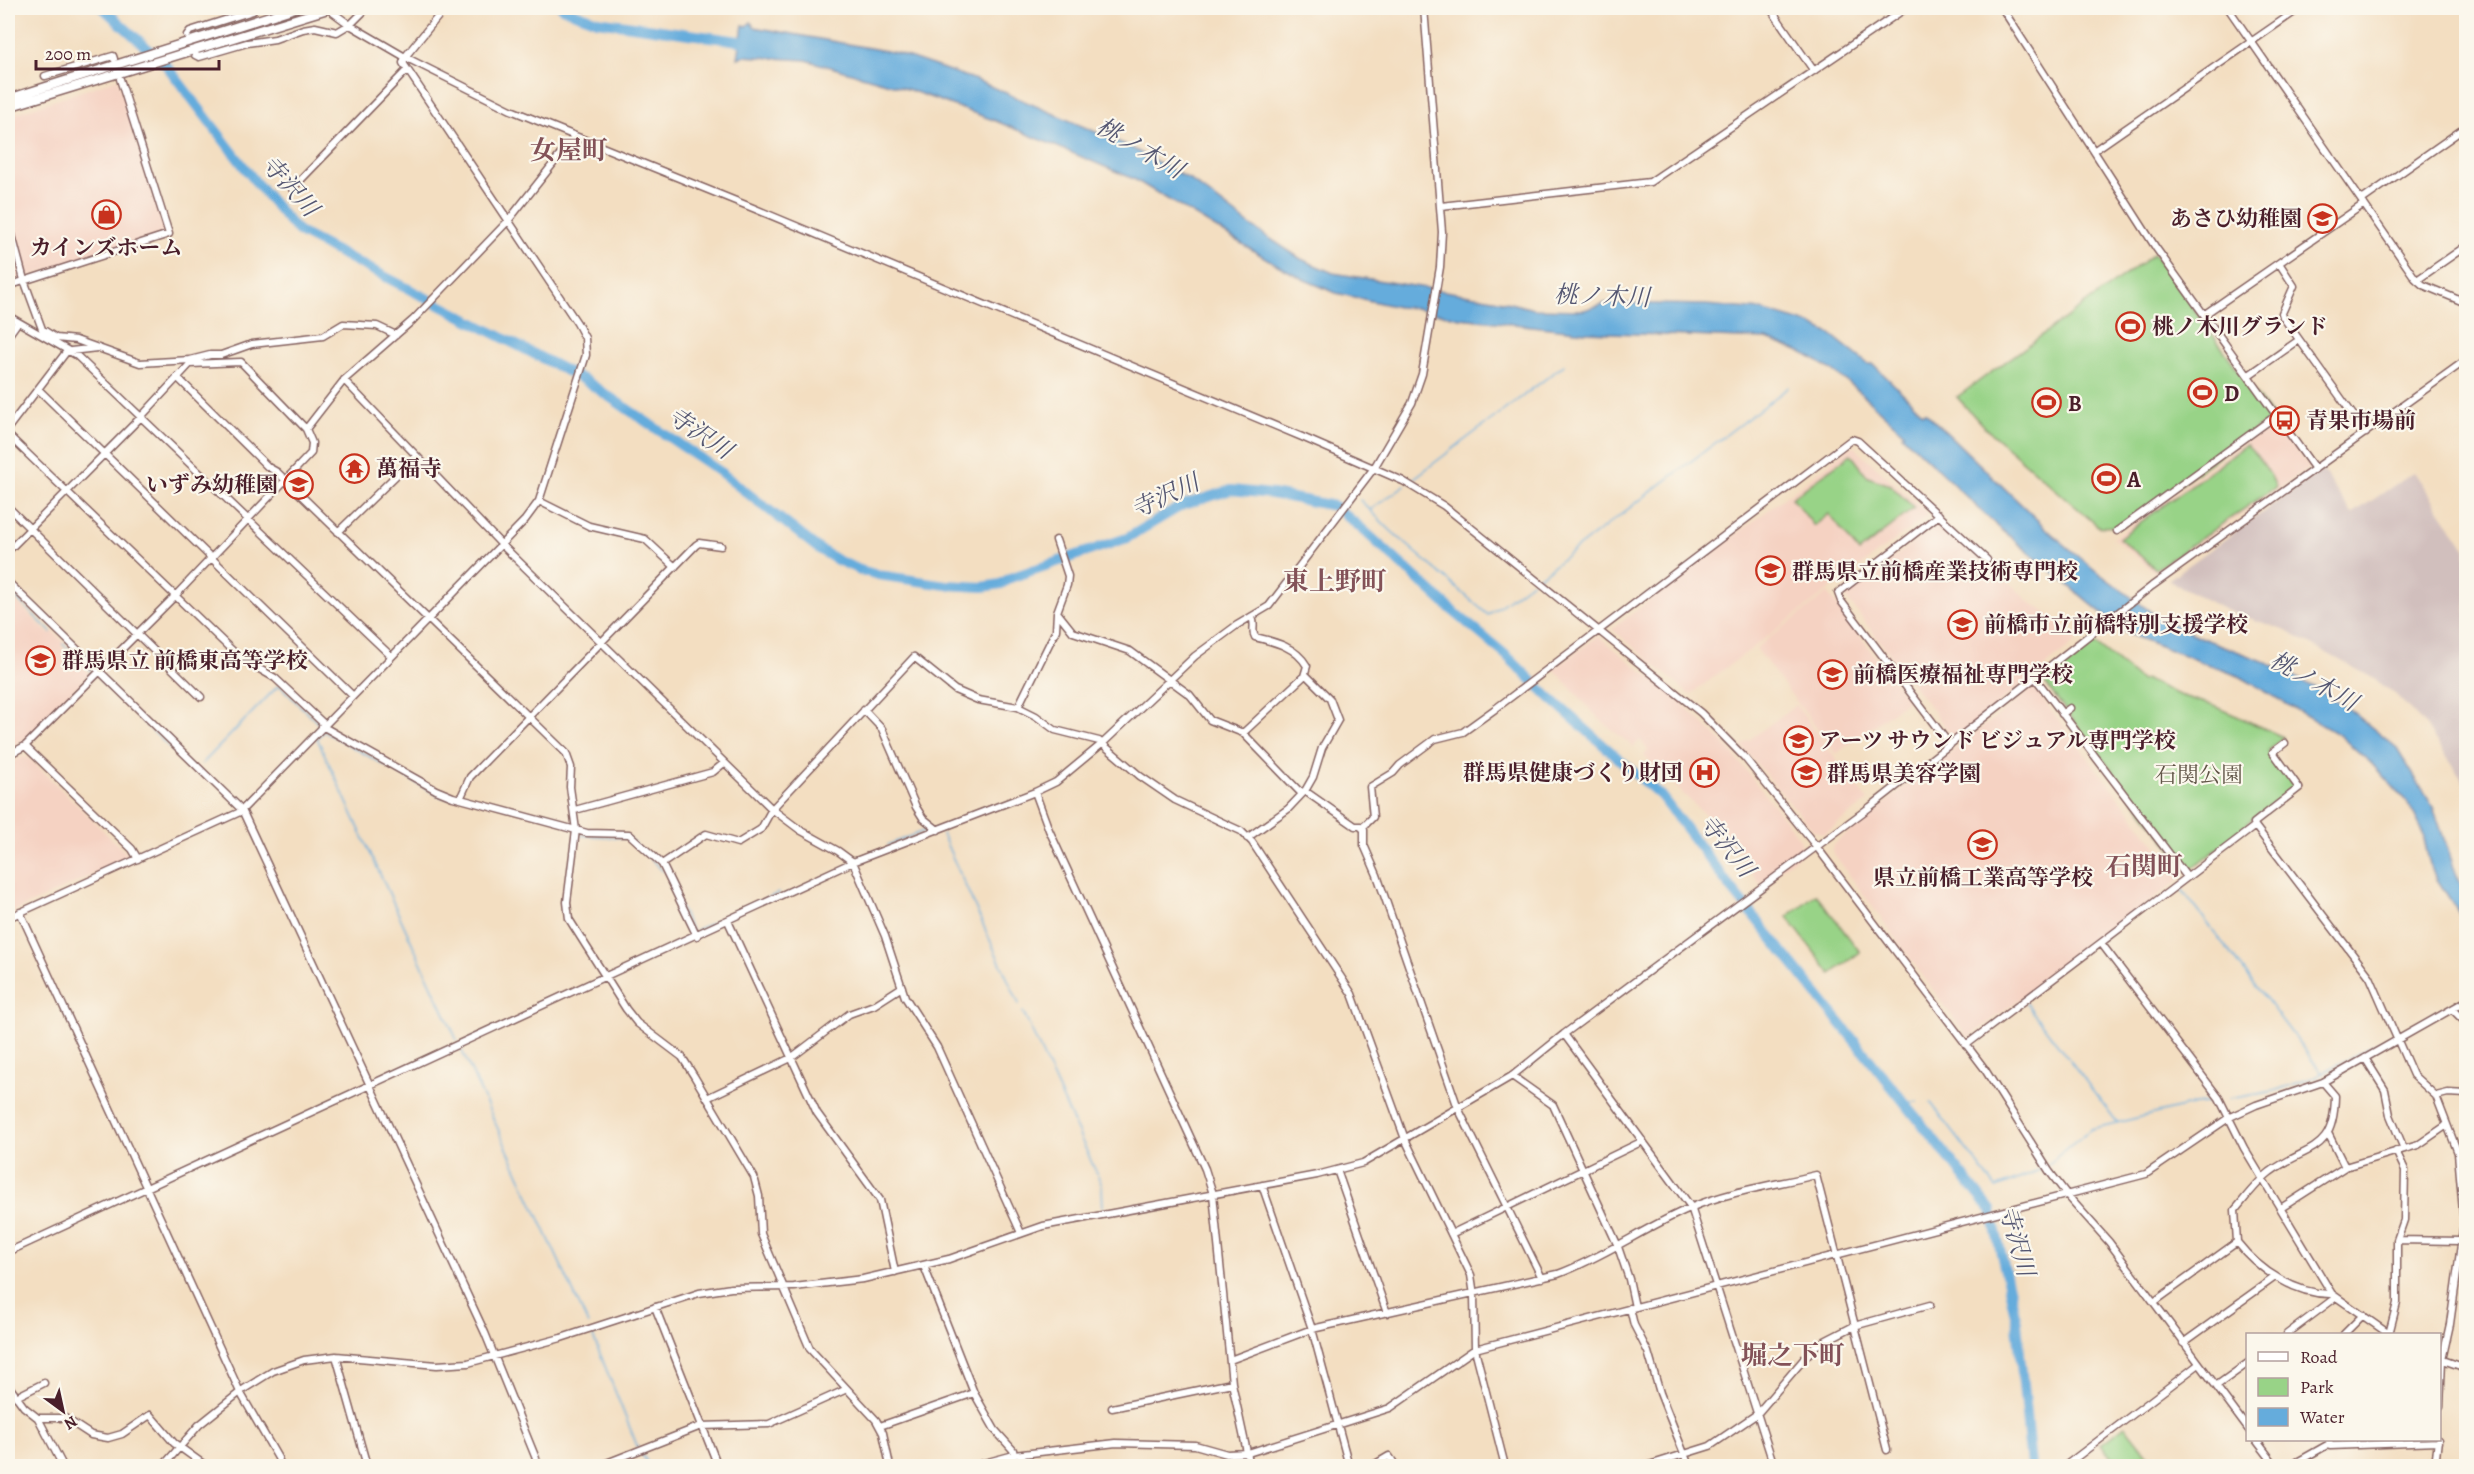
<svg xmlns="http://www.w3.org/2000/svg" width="2474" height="1474" font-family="Alegreya,'Noto Serif JP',serif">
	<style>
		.built { fill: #f5d2c2 }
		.industrial { fill: #d1bfbd }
		.green { fill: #98d387; stroke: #717959; stroke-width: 1.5 }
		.water { fill: #65acdc; stroke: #586684; stroke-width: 1.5 }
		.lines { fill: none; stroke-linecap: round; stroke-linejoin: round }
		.stream { stroke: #65acdc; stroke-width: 1.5 }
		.river { stroke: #65acdc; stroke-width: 10 }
		.minor-casing { stroke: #856260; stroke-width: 9 }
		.highway-casing { stroke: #856260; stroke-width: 11 }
		.minor { stroke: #fff; stroke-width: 6 }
		.highway { stroke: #fff; stroke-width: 8 }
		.labels { text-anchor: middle; stroke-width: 4.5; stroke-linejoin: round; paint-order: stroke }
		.poi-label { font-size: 22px; font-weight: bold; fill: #4a1f2b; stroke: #fbf7ec; text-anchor: start }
		.park-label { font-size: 22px; fill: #615547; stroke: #fbf7ec }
		.water-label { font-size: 24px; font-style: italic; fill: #555772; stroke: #fbf7ec }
		.quarter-label { font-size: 26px; font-weight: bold; fill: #835258; stroke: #fbf7ec }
	</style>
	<rect width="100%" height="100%" fill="#fbf7ec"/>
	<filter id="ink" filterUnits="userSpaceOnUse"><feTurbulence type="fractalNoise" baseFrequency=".0167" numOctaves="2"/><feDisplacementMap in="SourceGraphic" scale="12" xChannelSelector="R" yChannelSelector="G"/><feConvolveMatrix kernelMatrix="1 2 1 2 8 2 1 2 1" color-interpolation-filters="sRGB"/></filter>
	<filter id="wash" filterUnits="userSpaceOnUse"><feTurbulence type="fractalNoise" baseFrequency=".008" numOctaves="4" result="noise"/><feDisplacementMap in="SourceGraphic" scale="24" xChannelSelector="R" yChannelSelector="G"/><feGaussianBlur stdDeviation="1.35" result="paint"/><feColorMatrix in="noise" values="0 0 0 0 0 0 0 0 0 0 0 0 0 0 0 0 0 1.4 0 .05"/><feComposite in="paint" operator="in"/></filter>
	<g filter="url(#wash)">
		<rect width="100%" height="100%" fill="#f3dec1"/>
		<path class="built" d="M118 79 166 233 8 283V116Z
			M2275 420 2309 468 2156 573 2113 538Z
			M1851 447H1854L1926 512 1927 516 1690 695 1612 629Z
			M1938 524H1942L1987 566 1996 570 2032 604 2041 608 2078 640 1957 737 1951 735 1846 597 1848 592Z
			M8 593 49 634 52 631 64 642 61 646 89 674 29 737 8 749Z
			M1828 593 1908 700 1836 754 1756 648Z
			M1598 636 1680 701 1729 749 1800 839 1802 853 1760 884 1730 839 1644 756 1648 750 1640 740 1633 747 1597 717 1554 669Z
			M2034 688 2179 875 2180 879 1968 1038 1832 851 1833 845 1902 789Z
			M1796 705 1868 801 1824 834 1813 830 1741 746Z
			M22 757 29 758 128 855 127 859 8 914V764Z"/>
		<path class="industrial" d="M2322 470 2352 514 2414 472 2466 549V786L2427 727 2395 694 2371 677 2284 630 2226 610 2168 580Z"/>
		<path class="green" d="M2154 254 2271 415V418L2123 526 2099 527 1984 427 1957 397Z
			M2246 445C2259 457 2270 471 2276 487L2156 569 2119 538Z
			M1851 454 1868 477 1890 485 1914 508 1859 552 1829 514 1814 526 1792 498Z
			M2093 642 2141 681 2144 679 2179 695 2217 707 2283 737 2268 751 2294 785 2293 788 2247 823 2246 827 2190 870 2187 869 2044 682Z
			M1816 894 1860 952 1831 974 1787 917Z
			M2125 1426 2151 1459 2141 1466H2119L2101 1444Z"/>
		<path class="water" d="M751 22 754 27 897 53 976 80 1128 146 1189 179 1251 226 1301 259 1333 273 1494 299 1534 309 1584 310 1606 303 1706 305 1762 310 1812 325 1830 334 1868 364H1873L1923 413 1925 412 2051 533 2096 571 2158 617 2202 638 2263 661 2316 688 2344 705 2397 748 2433 807 2456 873 2466 895V924L2431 870 2422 830 2414 814 2406 801 2371 763 2339 735 2241 677 2126 633 1996 525 1902 435 1904 433 1854 387 1830 369 1805 354 1767 339 1585 332 1460 318 1415 308 1398 307 1336 293 1305 280 1274 263 1134 179 996 121 907 89 806 60 743 56 738 58 743 25 747 26Z"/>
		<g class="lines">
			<path class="stream" d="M1409 482 1564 365
				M1360 500 1390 530 1488 615 1533 581
				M1370 510 1405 485
				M1536 579 1789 387
				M8 590 51 632
				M63 644 91 671
				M99 679 195 772
				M202 764 279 685 318 723
				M448 798 440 796 324 731 317 738 457 1040
				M942 834 1019 1004
				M579 835 629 838 663 871
				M888 845 929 829
				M2180 887 2322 1073
				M671 889 692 932
				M696 930 779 893
				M2026 1003 2117 1122
				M1023 1012 1102 1185 1103 1211
				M462 1051 588 1324
				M2229 1099 2274 1091 2315 1077 2391 1036
				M1903 1102H1917
				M1931 1103 1996 1188 2037 1172 2044 1167
				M2048 1164 2091 1129 2195 1104 2214 1102
				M592 1334 638 1448
				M640 1452 650 1466"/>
			<path class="river" d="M103 8 166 65 258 185 292 225 301 233 586 381 719 471 819 549 837 560 860 570 878 575 946 585 983 587 1001 584 1010 578 1127 538 1183 505 1231 490 1272 494 1335 506 1361 528 1453 611 1507 656 1550 698 1661 796 1728 884 1991 1210 2017 1323 2031 1466
				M562 8 597 21 753 43"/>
		</g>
	</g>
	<g filter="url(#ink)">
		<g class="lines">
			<defs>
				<path id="minor" d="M327 8 350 25 405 57 511 110 753 208 1302 437 1403 481 1444 506 1701 713 1745 758 1816 846 1984 1068 2049 1171 2068 1196 2109 1242 2248 1429
					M1770 8 1814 71
					M2002 8 2156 248 2315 469
					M2228 8 2415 278 2423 285 2466 303
					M187 35 190 31 253 11
					M195 55 199 57 247 43 275 39 303 29 315 27 337 32 352 23 367 8
					M45 76 113 56 114 59
					M2095 150 2300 8
					M292 189 407 70
					M2362 200 2466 127
					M1441 206 1650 182 1906 8
					M8 220 24 280 42 329 56 338 76 340 140 363 190 360 210 355H221L252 344 323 336 343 324 377 326 396 335
					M2279 263 2294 286 2282 313 2283 317 2366 433
					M2417 280 2466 246
					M8 286 169 234 120 79
					M2205 314 2364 204
					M8 316 76 355 391 656
					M8 336 18 322
					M71 351 97 348
					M2249 375 2299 340
					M177 377 268 467 277 472 566 753 571 767 570 787 576 830 567 902 569 919 626 1009 637 1023 682 1057 694 1076 754 1177 759 1196 761 1234 810 1349 876 1420 883 1433 890 1466
					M344 380 501 544 772 809 800 830 838 851 853 862 885 936 905 997 937 1047 1021 1233
					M38 389 353 696
					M8 428 67 351
					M306 429 344 380 413 320 508 221 575 136
					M8 435 239 657 275 678 324 724
					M539 501 589 526 645 539 675 567
					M8 507 201 697
					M1939 515 1838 593 1841 601 1950 745
					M2117 531 2277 415
					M338 532 416 456
					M8 551 140 418 190 364 241 362 306 429 312 443 311 453 176 595 25 746 8 755
					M8 582 242 810 485 1333 539 1466
					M1057 612 1073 632 1130 651 1190 695 1210 720 1243 733 1300 792 1305 791 1355 826H1361L1364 830V845L1377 875 1458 1108 1542 1278
					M2036 679 2187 877
					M1018 707 1056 630 1057 612 1067 585 1068 576 1056 540
					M864 710 882 729 916 807 923 818 938 830
					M2062 714 2070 708
					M322 726 436 790 453 797 587 833 629 834 662 864 697 936
					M1243 733 1304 676 1307 666C1296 647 1276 642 1255 637 1251 631 1256 624 1252 618
					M25 746 132 849 138 859
					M1035 792 1049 830 1205 1169 1213 1194 1232 1383 1250 1466
					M460 799 470 777 696 545 699 543 721 546
					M575 810 713 772 724 763
					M2255 826 2370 977 2413 1075 2436 1096 2458 1153 2464 1223 2450 1324 2442 1360 2440 1407
					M1362 828 1373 817 1370 787 1393 773 1400 765 1435 739 1463 732 1495 709 1852 439 1858 441 1987 560
					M1247 838 1288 809 1305 791 1313 777 1322 748 1338 720 1330 699 1305 674
					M662 864 706 834 738 843 761 829 772 809 914 657 955 690 978 700 1018 707 1036 716 1055 730 1099 741 1140 776 1175 800 1230 826 1241 831 1252 842 1352 994 1405 1139 1471 1275 1474 1295 1475 1349 1505 1466
					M20 912 240 1392 278 1458 281 1466
					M8 918 240 812 525 520 539 501 586 355 585 338 577 323 403 63 405 57 445 8
					M728 921 817 1113 880 1200 895 1272
					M2101 943 2219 1098 2244 1148 2332 1294 2389 1334
					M2453 1010 2466 1023
					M1564 1034 1691 1207 1774 1466
					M1966 1045 2255 826 2254 823 2299 788 2273 752 2285 743
					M2365 1058 2385 1090 2390 1115 2404 1149
					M1512 1076 1553 1105 1617 1244 1629 1279 1635 1307
					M2323 1082 2335 1096C2334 1154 2309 1144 2270 1172 2257 1182 2246 1197 2235 1210L2237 1242C2259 1270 2296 1295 2332 1294
					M2436 1096 2448 1093 2466 1094
					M707 1098 791 1058 849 1014 874 1005 902 987
					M2329 1135 2345 1167
					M1337 1170 1387 1313
					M1262 1185 1312 1329 1349 1466
					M2281 1208 2345 1167 2418 1145 2447 1125
					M1451 1234 1643 1141
					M2397 1240 2461 1241
					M8 1252 853 862 1035 792 1056 782 1103 743 1195 656 1237 625 1269 606 1374 468 1412 403 1422 374 1440 267 1442 232 1424 8
					M924 1266 974 1393 995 1430 1013 1450 1014 1455
					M2154 1302 2237 1242
					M655 1307 718 1466
					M1630 1308 1634 1325 1648 1352 1660 1393 1689 1466
					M2287 1334 2335 1298
					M2344 1334 2363 1315
					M2389 1334 2397 1303V1240L2404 1220 2405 1170 2396 1151
					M2183 1343 2275 1277
					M336 1356 367 1466
					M2440 1359 2466 1368
					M1230 1360 1312 1329 1558 1274C1604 1257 1645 1227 1690 1208 1729 1191 1775 1185 1816 1175L1887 1450
					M8 1385 24 1407 38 1418 63 1466
					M2216 1386 2248 1363
					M16 1397 44 1383
					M1112 1408 1232 1383
					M38 1418H65L91 1435 108 1438 122 1434 150 1415 174 1443 206 1466
					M880 1426 974 1393
					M2256 1440 2276 1466
					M2329 1440 2330 1446 2438 1442
					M1022 1454 1024 1466
					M163 1466 199 1425 244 1389 273 1371 304 1360 336 1356 437 1365 468 1363 561 1338 699 1293 731 1288 794 1287 863 1279 949 1259 1043 1226 1317 1175 1363 1163 1512 1076 1564 1034 1870 807 2152 586 2466 360
					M599 1466 701 1426 769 1424 847 1389
					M973 1466 1014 1455 1116 1443 1195 1445 1227 1454 1248 1453 1390 1408 1475 1349 2146 1174 2230 1117 2256 1105 2323 1082 2466 1001
					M1372 1466 1389 1456 1396 1466
					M1646 1466 1710 1446 1757 1414 1815 1346 1854 1326 1930 1305
					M2065 1466 2199 1364
					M2290 1466 2329 1444
					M2435 1466 2438 1440"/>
				<path id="highway" d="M8 99 295 8
					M8 107 331 8"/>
			</defs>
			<use href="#minor" class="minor-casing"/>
			<use href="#highway" class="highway-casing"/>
			<use href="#minor" class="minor"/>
			<use href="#highway" class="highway"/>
		</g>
	</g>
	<defs>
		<symbol id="shop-ring" viewBox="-11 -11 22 22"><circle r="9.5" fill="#fbf7ec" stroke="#c8321e" stroke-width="1.5"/><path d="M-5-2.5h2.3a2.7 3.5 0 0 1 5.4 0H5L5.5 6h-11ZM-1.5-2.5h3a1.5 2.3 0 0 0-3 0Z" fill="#c8321e"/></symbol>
		<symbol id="school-ring" viewBox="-11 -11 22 22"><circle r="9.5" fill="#fbf7ec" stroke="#c8321e" stroke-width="1.5"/><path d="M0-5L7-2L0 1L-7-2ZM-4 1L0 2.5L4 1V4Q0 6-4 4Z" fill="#c8321e"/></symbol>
		<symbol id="stadium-ring" viewBox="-11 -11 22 22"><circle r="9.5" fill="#fbf7ec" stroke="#c8321e" stroke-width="1.5"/><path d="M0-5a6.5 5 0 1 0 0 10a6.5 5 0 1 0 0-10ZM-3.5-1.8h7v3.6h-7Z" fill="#c8321e"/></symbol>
		<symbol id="bus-ring" viewBox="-11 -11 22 22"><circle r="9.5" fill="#fbf7ec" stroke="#c8321e" stroke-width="1.5"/><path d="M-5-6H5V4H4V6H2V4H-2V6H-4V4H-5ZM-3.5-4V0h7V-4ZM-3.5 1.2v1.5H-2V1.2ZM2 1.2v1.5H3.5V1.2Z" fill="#c8321e"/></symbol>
		<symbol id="temple-ring" viewBox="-11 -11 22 22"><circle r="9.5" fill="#fbf7ec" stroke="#c8321e" stroke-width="1.5"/><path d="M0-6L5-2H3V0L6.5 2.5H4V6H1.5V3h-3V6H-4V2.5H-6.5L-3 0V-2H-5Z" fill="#c8321e"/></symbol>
		<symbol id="university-ring" viewBox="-11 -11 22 22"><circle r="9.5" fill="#fbf7ec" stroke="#c8321e" stroke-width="1.5"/><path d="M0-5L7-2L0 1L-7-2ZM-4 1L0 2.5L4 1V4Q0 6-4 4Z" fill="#c8321e"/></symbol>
		<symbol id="hospital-ring" viewBox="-11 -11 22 22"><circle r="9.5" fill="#fbf7ec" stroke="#c8321e" stroke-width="1.5"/><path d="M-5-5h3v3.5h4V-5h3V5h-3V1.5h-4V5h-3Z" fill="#c8321e"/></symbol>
	</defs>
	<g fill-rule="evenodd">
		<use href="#shop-ring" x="90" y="198" width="33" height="33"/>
		<use href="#school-ring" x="2306" y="202" width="33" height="33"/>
		<use href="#stadium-ring" x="2114" y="310" width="33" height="33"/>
		<use href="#stadium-ring" x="2186" y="376" width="33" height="33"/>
		<use href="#stadium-ring" x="2030" y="386" width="33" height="33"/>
		<use href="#bus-ring" x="2268" y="404" width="33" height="33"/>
		<use href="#temple-ring" x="338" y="452" width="33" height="33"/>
		<use href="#stadium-ring" x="2090" y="462" width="33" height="33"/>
		<use href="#school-ring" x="282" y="468" width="33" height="33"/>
		<use href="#university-ring" x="1754" y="554" width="33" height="33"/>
		<use href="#school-ring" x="1946" y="608" width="33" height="33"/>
		<use href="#school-ring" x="24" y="644" width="33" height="33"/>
		<use href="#university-ring" x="1816" y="658" width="33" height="33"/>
		<use href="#school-ring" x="1782" y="724" width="33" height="33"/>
		<use href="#hospital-ring" x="1688" y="756" width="33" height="33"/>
		<use href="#university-ring" x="1790" y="756" width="33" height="33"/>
		<use href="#school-ring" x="1966" y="828" width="33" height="33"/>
	</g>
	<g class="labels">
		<g class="poi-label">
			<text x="2302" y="226" text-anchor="end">あさひ幼稚園</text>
			<text x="106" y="255" text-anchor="middle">カインズホーム</text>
			<text x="2152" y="334">桃ノ木川グランド</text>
			<text x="2224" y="401">D</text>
			<text x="2068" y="411">B</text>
			<text x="2306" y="428">青果市場前</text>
			<text x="376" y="476">萬福寺</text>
			<text x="2127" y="487">A</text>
			<text x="278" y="492" text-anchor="end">いずみ幼稚園</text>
			<text x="1792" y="579">群馬県立前橋産業技術専門校</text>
			<text x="1984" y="632">前橋市立前橋特別支援学校</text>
			<text x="62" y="668">群馬県立 前橋東高等学校</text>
			<text x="1853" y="682">前橋医療福祉専門学校</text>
			<text x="1819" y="748">アーツ サウンド ビジュアル専門学校</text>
			<text x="1683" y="780" text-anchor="end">群馬県健康づくり財団</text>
			<text x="1827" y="781">群馬県美容学園</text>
			<text x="1983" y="885" text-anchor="middle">県立前橋工業高等学校</text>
		</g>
		<g class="park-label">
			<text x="2199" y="782">石関公園</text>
		</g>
		<g class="water-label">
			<text transform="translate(1140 148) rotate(30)" y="8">桃ノ木川</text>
			<text transform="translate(290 186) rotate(48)" y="8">寺沢川</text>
			<text transform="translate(1602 296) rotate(2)" y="8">桃ノ木川</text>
			<text transform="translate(700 433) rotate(34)" y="8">寺沢川</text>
			<text transform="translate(1165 496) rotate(-25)" y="8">寺沢川</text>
			<text transform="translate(2314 681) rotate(29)" y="8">桃ノ木川</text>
			<text transform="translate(1727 846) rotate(51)" y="8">寺沢川</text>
			<text transform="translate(2017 1241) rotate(74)" y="8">寺沢川</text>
		</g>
		<g class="quarter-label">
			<text x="569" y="159">女屋町</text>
			<text x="1335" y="590">東上野町</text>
			<text x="2144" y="875">石関町</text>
			<text x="1793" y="1364">堀之下町</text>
		</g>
	</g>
	<rect width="2474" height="1474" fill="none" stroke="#fbf7ec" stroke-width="30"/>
	<rect x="2246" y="1333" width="195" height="108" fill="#fbf7ec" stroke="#b4a19f" stroke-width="1.5"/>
	<rect x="2258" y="1352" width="30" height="9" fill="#ffffff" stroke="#b4a19f" stroke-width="1.5"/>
	<text x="2300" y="1363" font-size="18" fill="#4a1f2b">Road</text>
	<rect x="2258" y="1378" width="30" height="18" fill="#98d387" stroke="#b4a19f" stroke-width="1.5"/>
	<text x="2300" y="1393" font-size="18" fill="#4a1f2b">Park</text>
	<rect x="2258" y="1408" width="30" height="18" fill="#65acdc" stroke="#b4a19f" stroke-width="1.5"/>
	<text x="2300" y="1423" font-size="18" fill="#4a1f2b">Water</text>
	<g transform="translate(63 1411) rotate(147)" stroke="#fbf7ec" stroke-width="4.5" paint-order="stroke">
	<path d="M0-4.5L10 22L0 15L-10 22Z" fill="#4a1f2b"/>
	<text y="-9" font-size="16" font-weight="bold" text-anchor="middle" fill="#4a1f2b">N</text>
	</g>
	<path d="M36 60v9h183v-9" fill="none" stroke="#4a1f2b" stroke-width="3"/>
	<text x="45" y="60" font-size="18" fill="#4a1f2b" stroke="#fbf7ec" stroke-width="4.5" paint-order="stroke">200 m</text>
</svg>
